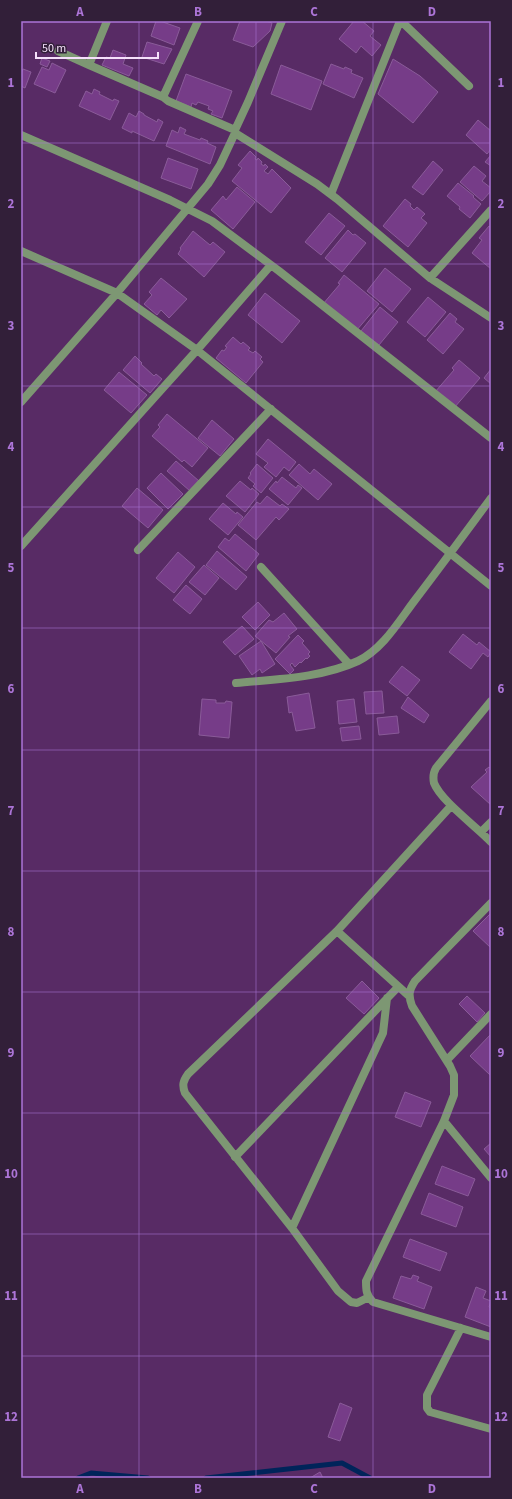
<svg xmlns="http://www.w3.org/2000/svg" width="512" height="1499" font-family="'Source Sans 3',sans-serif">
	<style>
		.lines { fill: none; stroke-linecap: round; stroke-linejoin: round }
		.stream { stroke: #00245a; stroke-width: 5 }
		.building { fill: #763c88; stroke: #8a5b99 }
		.street { stroke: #7d9773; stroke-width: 8 }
		.grid { fill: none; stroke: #ac74d7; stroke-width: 1; stroke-opacity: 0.55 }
		.neatline { fill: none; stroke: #ac74d7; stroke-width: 1.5 }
		.grid-label { font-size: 13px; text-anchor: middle; font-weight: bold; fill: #ac74d7 }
	</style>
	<rect width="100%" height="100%" fill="#582b65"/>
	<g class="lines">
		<path class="stream" d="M78 1478 91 1473 148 1478
			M206 1478 342 1463 370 1478"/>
	</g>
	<path class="building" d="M156 21H160L180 28 174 45 151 36Z
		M240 21H266L272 23 270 31 253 47 233 40Z
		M354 21H362L374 31 370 36 381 45 372 56 361 46 356 53 339 39Z
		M147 42 172 49 164 64 142 57Z
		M113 50 126 55 123 64 133 68 129 76 102 65 106 57 110 58Z
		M42 58 50 61 47 67 40 64Z
		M393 59 420 76 438 92 413 123 378 94Z
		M52 63 66 70 55 93 34 84 42 67 49 70Z
		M331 64 344 69 345 67 352 70 351 73 363 78 354 98 323 84Z
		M281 65 322 81 311 110 271 94Z
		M23 69 31 72 25 88 21 86V74Z
		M186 74 232 91 222 118 211 114 213 111 208 109 209 106 198 102 196 105 192 103 191 107 176 101Z
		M94 89 100 92 99 94 113 101 114 99 119 101 110 120 79 106 86 91 92 94Z
		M139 111 144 114V115L157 122 158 119 163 122 154 141 132 131V133L122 128 129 113 136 117Z
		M478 120 491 131V149L487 154 466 135Z
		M180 127 186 130 184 134 200 140 201 138 208 141 207 143 216 147 210 164 166 146 172 130 178 133Z
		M250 151 256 157 255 159 257 160 258 158 262 162 261 164 264 166 265 164 268 167 264 171 268 174 272 169 291 188 271 213 232 181 242 168 238 165Z
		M491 155V166L485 162Z
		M168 158 198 169 191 189 161 178Z
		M433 161 443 170 423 195 412 187Z
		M474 166 486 176 482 181 491 188V191L482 201 460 182Z
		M458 183 474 196 473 197 481 204 470 218 459 209 460 207 447 196Z
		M237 187 255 202 233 229 211 210 223 196 226 200Z
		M405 199 411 204 410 206 414 210 417 207 425 214 421 218 427 223 408 247 383 226Z
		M329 213 345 226 321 255 305 242Z
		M489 226 491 227V269L472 253 482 240 479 238Z
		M348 230 353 235 355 234 366 243 342 272 325 258Z
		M193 231 210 245 213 242 225 252 204 277 178 254 181 249 180 248Z
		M385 268 411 289 392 312 367 291Z
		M344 275 379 304 356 331 323 304 340 284 338 283Z
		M161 278 187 299 169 318 161 310 157 315 144 304 152 295 149 292Z
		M265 293 300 321 282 343 248 315Z
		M428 297 446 312 425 337 407 322Z
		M380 307 398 322 379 345 361 331Z
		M450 313 457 319 455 322 464 329 443 354 427 340Z
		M233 337 241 344 243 342 250 348 248 350 253 353 255 351 262 357 260 359 263 362 246 383 216 358 222 350 224 351 227 347 225 346Z
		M135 356 142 363 141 364 154 376 156 374 162 379 150 393 123 370Z
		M459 360 480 378 454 408 435 392 454 370 452 368Z
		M491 369V384L484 378Z
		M119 372 147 395 131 413 104 390Z
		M167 414 208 448 192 467 184 460 182 462 152 436 160 427 158 425Z
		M212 420 234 439 220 456 198 438Z
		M268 439 296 462 289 471 284 467 276 477 264 467 268 463 256 454Z
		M176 461 199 481 190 491 167 471Z
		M257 464 273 478 261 493 253 486 255 484 248 478 251 474 250 473Z
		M299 464 310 474 314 469 332 484 318 500 289 475Z
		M161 473 183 494 168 509 147 488Z
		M282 477 296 488 298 485 302 488 288 505 269 489 276 481 277 483Z
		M240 481 251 490 252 488 259 494 245 512 226 496Z
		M137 488 163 510 148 528 122 506Z
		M267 496 280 506 282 504 289 509 279 520 276 517 256 540 238 525 257 502 260 504Z
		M223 503 236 514 237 512 243 517 228 535 209 519Z
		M235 534 259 554 246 571 218 547 225 538 229 541Z
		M217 551 247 577 236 590 206 565Z
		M178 552 195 567 174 593 156 578Z
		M204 565 219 578 205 595 189 582Z
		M186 585 202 599 190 614 173 600Z
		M258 602 270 615 255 630 242 617Z
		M284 613 297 629 288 636 290 637 276 653 255 636 269 620 273 622Z
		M242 626 254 639 235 655 223 642Z
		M463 634 477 645 479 642 491 652 488 657 483 653 471 669 449 652Z
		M298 635 304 641 302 643 310 652 308 654 310 656 307 659 306 658 301 663 300 662 295 667 292 663 290 665 294 670 290 674 275 659Z
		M261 641 275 664 262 673 260 669 252 675 239 656Z
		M402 666 420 680 407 696 389 682Z
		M382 691 384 713 366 714 364 692Z
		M309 693 315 728 296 731 292 712 289 713 287 697Z
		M408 697 429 715 424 723 401 708Z
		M202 699 216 700V703H225L226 701 232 702 229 738 199 735Z
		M354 699 357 722 339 724 337 701Z
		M397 716 399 733 379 735 377 718Z
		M359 726 361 739 342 741 340 728Z
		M489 767 491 769V805L471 787 487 772 485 770Z
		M491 913V948L473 931Z
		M362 981 379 998 364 1014 346 998Z
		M467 996 485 1013 477 1022 459 1004Z
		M491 1034V1074L490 1075 470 1056Z
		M405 1092 431 1102 421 1127 395 1117Z
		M491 1143V1157L484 1149Z
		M442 1166 475 1179 468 1196 435 1184Z
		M429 1193 463 1207 456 1227 421 1214Z
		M410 1239 447 1253 440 1271 403 1257Z
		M413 1275 419 1277 417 1281 432 1287 424 1309 393 1298 401 1276 411 1279Z
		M476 1287 486 1291 483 1298 491 1301 489 1307 491 1308V1327L465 1317Z
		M340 1403 352 1408 340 1441 328 1437Z
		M320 1472 323 1478H310Z"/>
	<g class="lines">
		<path class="street" d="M401 21 469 86
			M58 51 89 65 163 97 168 101 235 130
			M89 65 107 21
			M163 97 198 21
			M235 133 317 184 337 199 430 278 491 318
			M21 135 170 200 212 221 279 271 491 438
			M331 194 400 21
			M21 251 117 293 197 350 491 586
			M430 278 491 210
			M21 402 117 293 208 184 220 165 235 133V130L248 102 282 21
			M21 546 197 350 271 265
			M138 550 271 409
			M261 567 349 664
			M236 683C277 679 321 678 358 661 383 649 399 621 415 600 441 566 466 532 491 498
			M491 701 436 768C433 773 433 778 434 783 441 801 477 827 491 842
			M481 832 491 822
			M491 903 415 981C409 990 408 995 412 1006L450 1066 454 1075V1095L444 1121 366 1281C366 1290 366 1295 373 1302L491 1337
			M337 931 409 996
			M447 1060 491 1014
			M444 1121 491 1178
			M235 1157 398 987
			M292 1228 383 1033 387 998
			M369 1297 357 1303 351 1302 338 1291 292 1228 185 1093C182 1085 183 1081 188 1074L337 931 451 806
			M461 1328 427 1395V1408L430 1412 491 1429"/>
	</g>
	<path class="grid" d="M139 21V1478M256 21V1478M373 21V1478M21 143H491M21 264H491M21 386H491M21 507H491M21 628H491M21 750H491M21 871H491M21 992H491M21 1113H491M21 1234H491M21 1356H491"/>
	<rect width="512" height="1499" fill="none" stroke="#321f39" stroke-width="44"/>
	<path d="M36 52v6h122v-6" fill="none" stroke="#f5e0fb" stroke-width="2"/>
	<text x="42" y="52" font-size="12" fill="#f5e0fb" stroke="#321f39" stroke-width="3" paint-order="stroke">50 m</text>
	<rect x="22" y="22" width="468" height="1455" class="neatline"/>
	<g class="grid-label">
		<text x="80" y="16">A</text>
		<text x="198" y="16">B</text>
		<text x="314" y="16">C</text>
		<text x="432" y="16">D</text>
		<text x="11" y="87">1</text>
		<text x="501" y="87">1</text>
		<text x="11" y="208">2</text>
		<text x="501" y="208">2</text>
		<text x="11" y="330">3</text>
		<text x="501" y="330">3</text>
		<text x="11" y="451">4</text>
		<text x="501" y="451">4</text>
		<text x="11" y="572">5</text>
		<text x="501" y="572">5</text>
		<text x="11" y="693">6</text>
		<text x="501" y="693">6</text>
		<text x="11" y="815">7</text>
		<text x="501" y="815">7</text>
		<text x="11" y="936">8</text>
		<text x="501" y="936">8</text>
		<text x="11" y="1057">9</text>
		<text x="501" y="1057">9</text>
		<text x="11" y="1178">10</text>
		<text x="501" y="1178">10</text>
		<text x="11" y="1300">11</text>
		<text x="501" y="1300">11</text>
		<text x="11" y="1421">12</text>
		<text x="501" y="1421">12</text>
		<text x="80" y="1493">A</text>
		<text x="198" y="1493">B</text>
		<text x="314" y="1493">C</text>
		<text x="432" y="1493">D</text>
	</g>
</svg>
